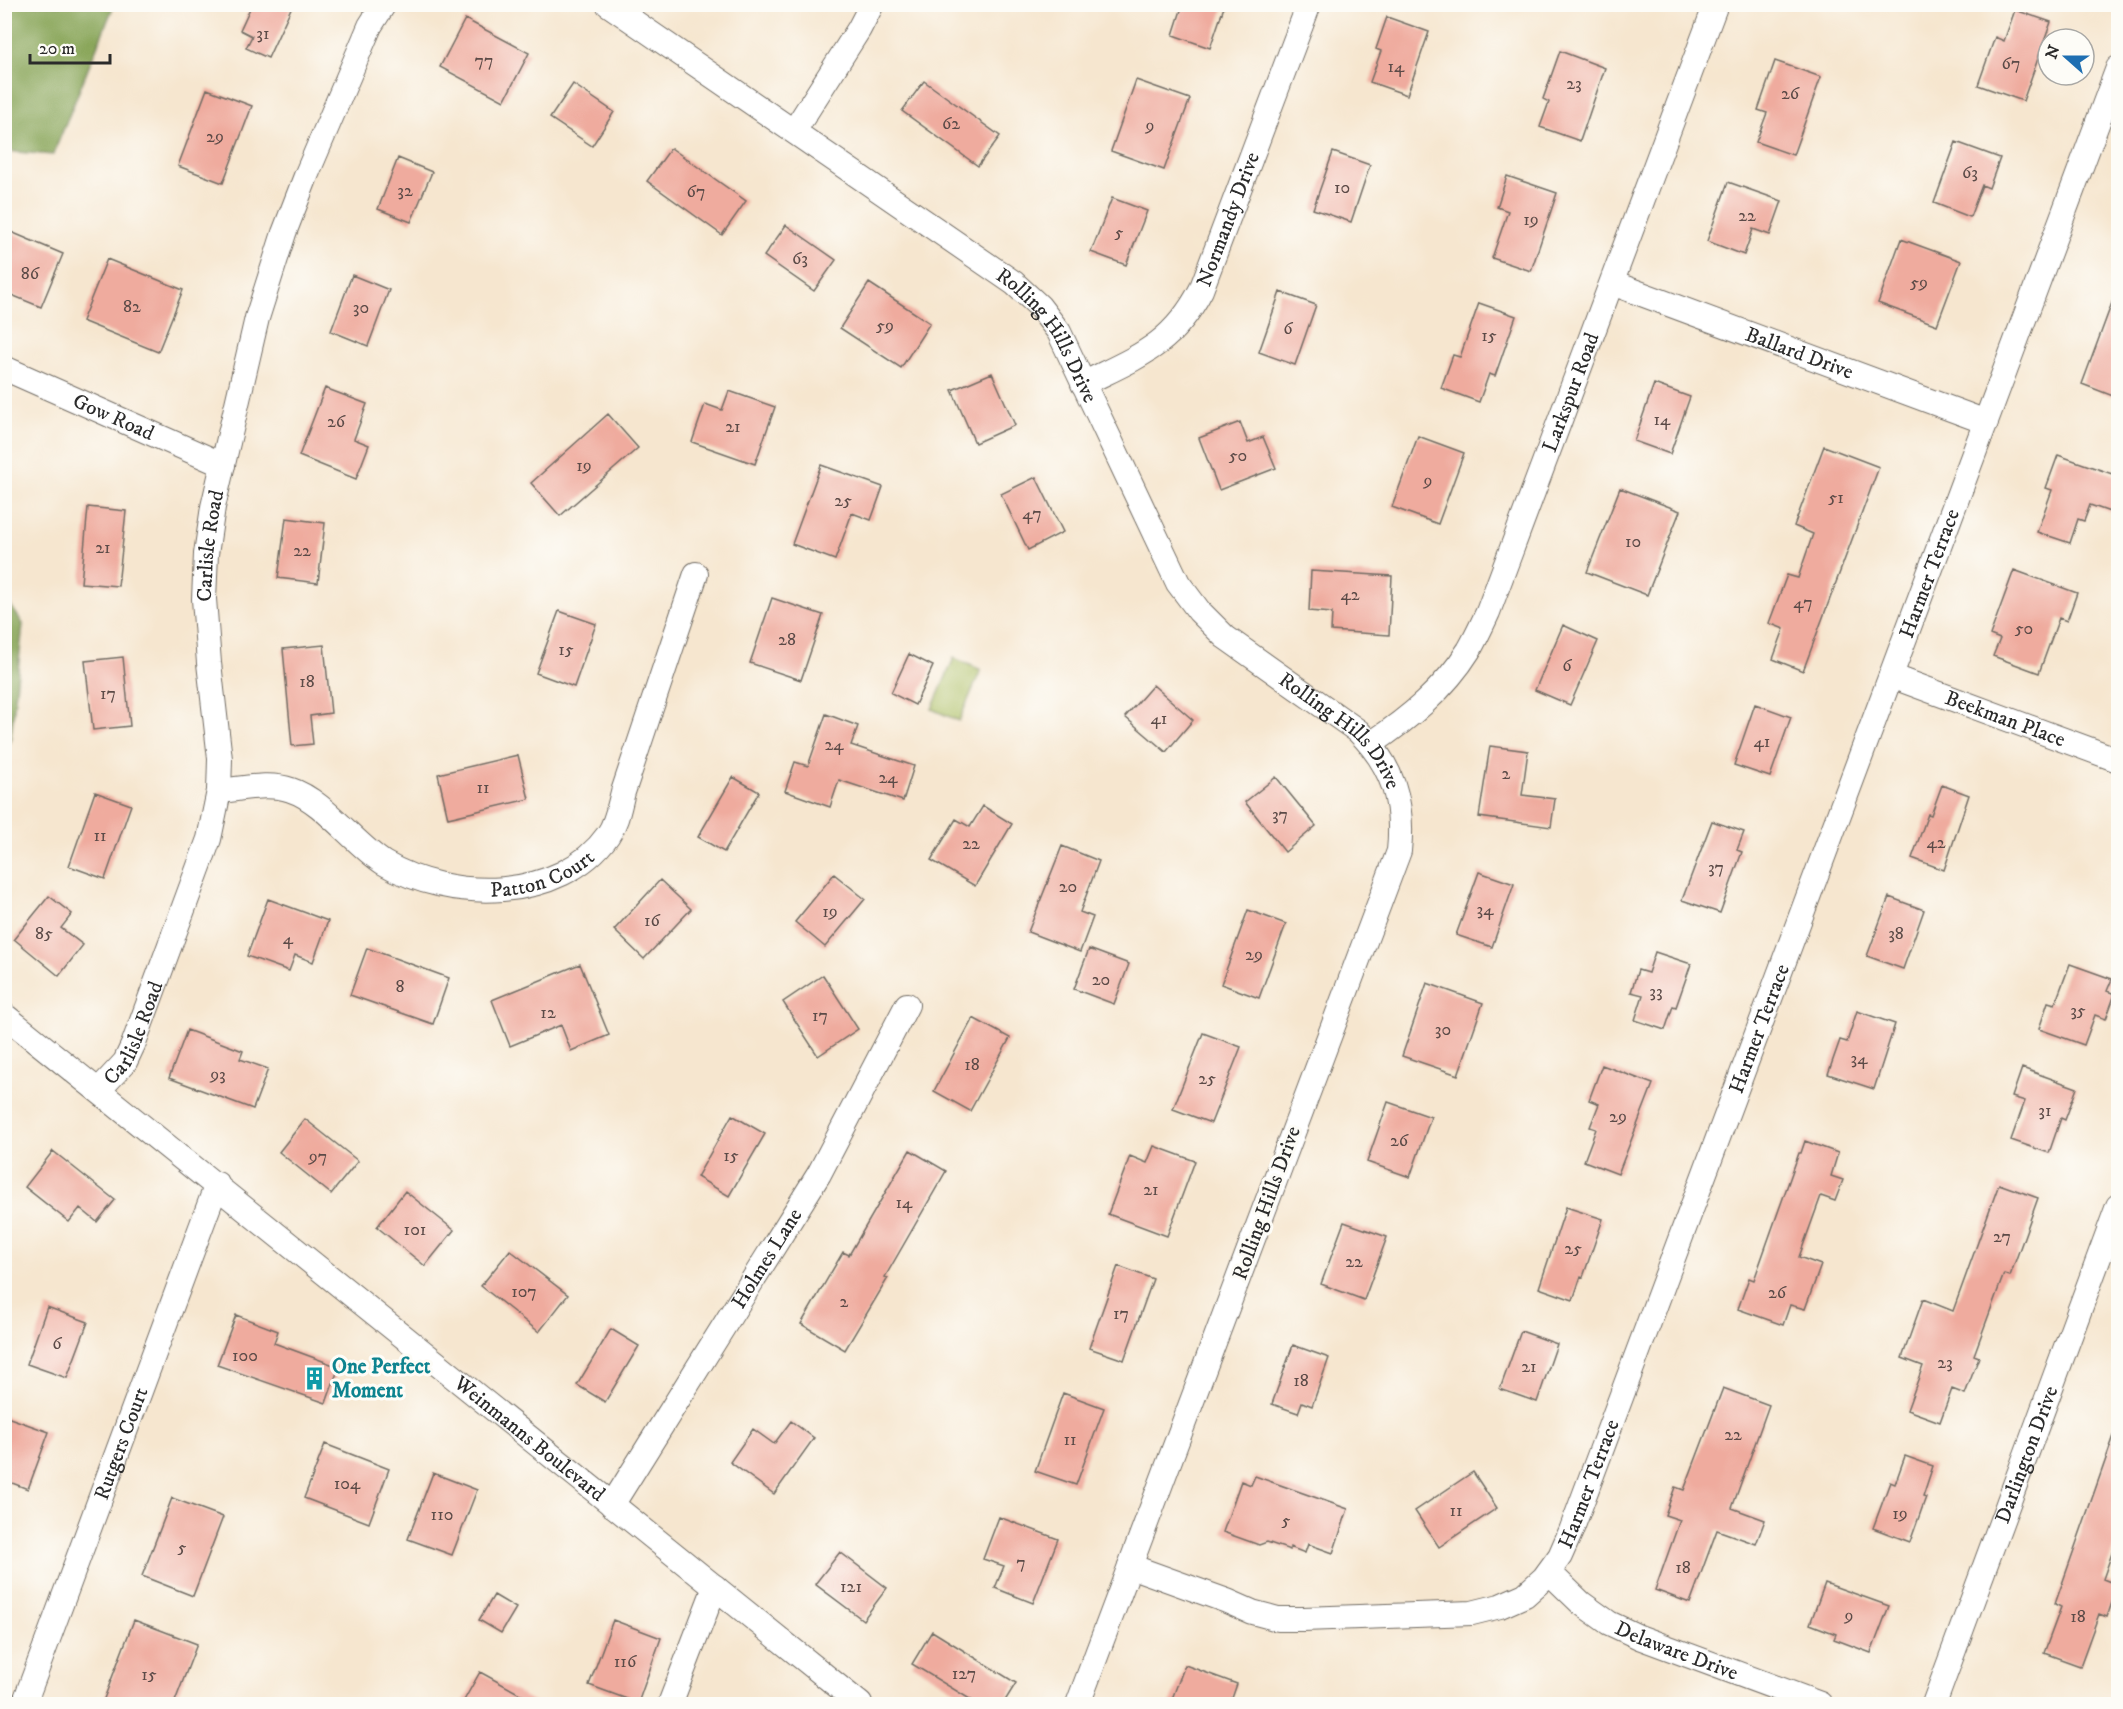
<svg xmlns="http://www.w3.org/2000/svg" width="2123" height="1709" font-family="'IM FELL DW Pica',serif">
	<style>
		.green { fill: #abbe62; stroke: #6b7446; stroke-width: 1.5 }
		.forest { fill: #88a558; stroke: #5a6842; stroke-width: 1.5 }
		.building { fill: #efab9e }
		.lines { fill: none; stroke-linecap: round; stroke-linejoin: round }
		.street-casing { stroke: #726c64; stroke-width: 26 }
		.street { stroke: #fff; stroke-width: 24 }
		.labels { text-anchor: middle; stroke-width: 6; stroke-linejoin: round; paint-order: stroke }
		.number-label { font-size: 18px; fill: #5c4b48 }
		.street-label { font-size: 21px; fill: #2b2b2b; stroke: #fdfcf7 }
		.culture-label { font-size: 21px; font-weight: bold; fill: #0d838f; stroke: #fdfcf7; text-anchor: start }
	</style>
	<rect width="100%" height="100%" fill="#fdfcf7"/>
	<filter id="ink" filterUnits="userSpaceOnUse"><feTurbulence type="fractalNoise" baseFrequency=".0167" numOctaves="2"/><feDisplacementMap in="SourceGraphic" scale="12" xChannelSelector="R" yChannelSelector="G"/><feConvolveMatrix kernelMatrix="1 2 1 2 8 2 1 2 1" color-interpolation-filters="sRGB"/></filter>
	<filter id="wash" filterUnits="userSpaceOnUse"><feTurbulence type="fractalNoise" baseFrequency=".008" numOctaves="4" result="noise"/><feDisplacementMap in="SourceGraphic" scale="24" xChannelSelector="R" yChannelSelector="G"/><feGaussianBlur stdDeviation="1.35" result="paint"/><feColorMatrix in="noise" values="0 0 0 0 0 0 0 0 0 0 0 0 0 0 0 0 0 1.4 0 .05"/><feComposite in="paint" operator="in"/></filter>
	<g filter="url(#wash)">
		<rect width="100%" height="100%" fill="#f6e6cf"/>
		<path class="green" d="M954 658 981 670 959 721 932 709Z"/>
		<path class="forest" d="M4 5H114L53 155 5 151Z
			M5 597 23 624 11 737 5 758Z"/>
		<g id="blocks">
			<path class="building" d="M252 4H293L268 58 246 48 252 36 240 30Z
				M1183 4H1225L1210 48 1173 35Z
				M2015 10 2051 22 2023 101 1978 85 1995 37 2004 41Z
				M1387 17 1429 32 1407 95 1370 82 1381 51 1376 49Z
				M465 19 529 53 504 101 440 67Z
				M1560 51 1605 68 1580 141 1540 127 1549 102 1543 99Z
				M1775 61 1821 77 1793 155 1756 142 1767 113 1758 110Z
				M1136 80 1190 99 1164 170 1111 151Z
				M924 81 1000 136 978 166 902 111Z
				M573 84 614 112 592 146 550 118Z
				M207 89 252 106 223 183 178 166Z
				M1956 142 2000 158 1989 188 1982 185 1970 217 1934 203Z
				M671 148 746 201 722 235 647 181Z
				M1333 152 1370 165 1351 222 1313 209Z
				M398 158 432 172 411 222 378 209Z
				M1507 176 1557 193 1531 271 1492 258 1508 211 1497 207Z
				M1728 182 1782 201 1770 235 1753 229 1744 255 1707 241Z
				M1112 198 1147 211 1126 265 1091 252Z
				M786 225 836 260 814 291 764 256Z
				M4 229 63 254 41 307 4 292Z
				M1901 239 1961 261 1937 325 1878 303Z
				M107 259 183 290 158 352 82 321Z
				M352 275 389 290 368 346 331 331Z
				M869 283 930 323 901 368 840 328Z
				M1280 292 1316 305 1295 365 1259 352Z
				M2116 292H2118V398L2082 384Z
				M1479 303 1516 316 1495 376 1489 374 1479 402 1441 388 1453 355 1460 357Z
				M992 373 1015 425 975 443 952 390Z
				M1654 384 1690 397 1670 454 1634 441Z
				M325 388 367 404 354 439 369 445 356 479 299 456Z
				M729 391 775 407 755 464 692 442 705 404 722 410Z
				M608 414 638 448 560 516 531 483Z
				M1240 422 1248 443 1263 437 1276 468 1219 490 1199 438Z
				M1418 436 1464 453 1438 524 1392 507Z
				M1824 446 1879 467 1803 671 1773 659 1784 629 1769 623 1787 575 1798 578 1813 534 1794 526Z
				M2058 455 2118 476V489L2110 512 2090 505 2084 521 2078 519 2070 543 2037 532 2052 490 2046 488Z
				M821 465 883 487 871 520 852 513 835 560 792 544Z
				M1036 477 1063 532 1028 550 1001 494Z
				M1620 488 1680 511 1647 595 1587 572Z
				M88 507 126 511 118 586 81 583Z
				M286 518 325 523 318 583 278 578Z
				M2014 570 2077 593 2067 621 2059 618 2039 673 1993 656 2000 639 1990 635Z
				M1311 571 1392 576 1389 635 1331 631 1332 613 1309 611Z
				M772 598 823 615 801 680 750 663Z
				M559 611 596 624 574 687 536 673Z
				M1563 625 1598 641 1570 705 1535 690Z
				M324 645 331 713 310 716 313 744 292 746 283 649Z
				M909 654 933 666 915 705 891 693Z
				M123 657 130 726 93 730 85 661Z
				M1153 685 1193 720 1166 752 1125 717Z
				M1755 704 1791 717 1770 777 1734 765Z
				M826 714 858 726 851 745 914 766 903 801 839 780 830 807 785 791 795 762 808 766Z
				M1490 746 1528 751 1522 795 1555 799 1551 827 1479 817Z
				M518 755 529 799 448 818 438 774Z
				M733 777 759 792 724 852 698 837Z
				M1276 777 1316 826 1285 852 1245 802Z
				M1942 785 1969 795 1944 870 1912 858 1928 814 1931 815Z
				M95 792 131 805 105 879 69 866Z
				M983 806 1012 824 975 886 931 860 956 819 970 827Z
				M1712 821 1744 832 1737 850 1742 852 1720 913 1682 900Z
				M1062 846 1099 861 1080 912 1093 917 1080 952 1028 932Z
				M1479 872 1514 884 1492 947 1456 935Z
				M834 874 865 899 825 947 795 922Z
				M660 880 691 909 644 959 614 930Z
				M49 896 72 914 61 928 83 945 59 976 14 939Z
				M1889 897 1924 910 1903 969 1867 956Z
				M268 899 328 921 313 962 295 955 289 971 247 956Z
				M1248 910 1286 924 1259 998 1221 984Z
				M367 948 449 978 433 1024 350 995Z
				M1089 949 1129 964 1114 1004 1074 989Z
				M1655 952 1691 964 1676 1007 1673 1006 1665 1030 1635 1020 1643 995 1631 992 1638 970 1648 973Z
				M580 964 609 1035 571 1051 561 1025 510 1046 492 1000Z
				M2070 964 2112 979 2107 991 2115 994 2106 1019 2095 1015 2084 1045 2039 1029 2048 1002 2055 1004Z
				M823 975 858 1029 818 1056 783 1002Z
				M1427 983 1483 1003 1458 1075 1402 1056Z
				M1857 1011 1895 1024 1874 1089 1828 1074 1840 1040 1847 1042Z
				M973 1018 1010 1038 970 1111 934 1091Z
				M187 1030 243 1051 240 1059 268 1069 253 1109 169 1078Z
				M1203 1033 1241 1047 1211 1123 1173 1109Z
				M1602 1065 1653 1084 1618 1174 1584 1161 1596 1129 1590 1127 1599 1104 1589 1100Z
				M2022 1068 2077 1088 2065 1120 2061 1118 2049 1153 2011 1140 2025 1101 2012 1097Z
				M1388 1102 1431 1117 1410 1177 1367 1162Z
				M732 1115 765 1134 729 1196 697 1177Z
				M305 1119 358 1161 331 1194 279 1152Z
				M1805 1141 1838 1153 1831 1176 1843 1180 1835 1201 1821 1196 1799 1257 1821 1265 1805 1309 1790 1305 1783 1325 1738 1309 1749 1278 1754 1280 1799 1153H1801Z
				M1154 1146 1195 1161 1167 1236 1108 1214 1130 1156 1147 1163Z
				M910 1150 946 1171 885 1277 888 1278 845 1350 801 1324 843 1252 849 1255Z
				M53 1151 115 1200 97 1222 80 1208 69 1222 25 1187Z
				M1999 1184 2038 1198 2010 1276 2004 1274 1999 1287 1974 1355 1979 1357 1965 1394 1952 1389 1940 1422 1907 1410 1923 1366 1902 1358 1923 1299 1953 1311Z
				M405 1191 454 1230 425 1266 377 1227Z
				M1566 1207 1603 1219 1583 1277 1581 1276 1573 1300 1539 1288Z
				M1344 1222 1387 1237 1364 1300 1321 1284Z
				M510 1250 568 1295 539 1332 481 1286Z
				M1118 1266 1153 1279 1124 1360 1089 1348Z
				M47 1307 88 1322 67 1378 27 1364Z
				M236 1315 278 1331 274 1343 339 1367 326 1403 217 1365Z
				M611 1329 639 1346 605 1402 577 1385Z
				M1521 1331 1557 1344 1537 1402 1500 1389Z
				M1293 1345 1329 1358 1312 1406 1302 1402 1298 1413 1272 1404Z
				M1723 1388 1769 1405 1732 1508 1765 1520 1756 1544 1717 1530 1690 1603 1655 1590 1680 1520 1665 1515 1675 1487 1684 1490Z
				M1063 1393 1104 1408 1076 1485 1035 1471Z
				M4 1416 49 1432 28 1489 4 1480Z
				M791 1421 814 1438 774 1494 730 1462 753 1429 774 1444Z
				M2115 1433 2118 1434V1536L2103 1579 2118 1585 2107 1617 2099 1614 2080 1666 2044 1653 2061 1607 2055 1604Z
				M325 1444 389 1469 369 1523 304 1498Z
				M1905 1456 1933 1466 1923 1496 1926 1497 1910 1542 1873 1528 1890 1482 1895 1484Z
				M1473 1472 1497 1508 1439 1547 1415 1511Z
				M433 1473 477 1490 452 1555 408 1539Z
				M1255 1476 1348 1509 1333 1553 1308 1544 1305 1553 1290 1547V1550L1267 1542 1259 1545 1223 1532 1241 1481 1251 1485Z
				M172 1498 223 1517 193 1596 142 1576Z
				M999 1517 1058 1539 1033 1603 995 1588 1004 1566 983 1559Z
				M840 1552 887 1588 863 1620 815 1584Z
				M1825 1583 1889 1606 1871 1653 1834 1639 1836 1634 1810 1624Z
				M494 1595 516 1608 501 1633 479 1620Z
				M134 1620 197 1644 174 1704H102Z
				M613 1620 661 1638 638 1703 589 1685Z
				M932 1631 1016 1683 1003 1704H978L912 1664Z
				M1185 1665 1237 1684 1230 1704H1170Z
				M480 1672 538 1704H462Z"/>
		</g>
	</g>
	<g filter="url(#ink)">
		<use href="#blocks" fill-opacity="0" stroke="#726c64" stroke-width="1.5"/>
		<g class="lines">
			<defs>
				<g id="street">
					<path id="s1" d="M608 4 1014 283 1039 306 1059 332 1178 583 1199 611 1225 637 1358 731C1393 766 1404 802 1399 851L1078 1704"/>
					<path d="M794 131 859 29 872 4"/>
					<path id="s2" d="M1612 283 1986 422"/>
					<path id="s3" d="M4 368 223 465"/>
					<path id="s4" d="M1083 384C1137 357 1172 346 1201 290L1309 4"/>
					<path id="s5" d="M1891 676 2118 760"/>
					<path id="s6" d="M1371 744C1409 718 1444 690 1469 650 1476 638 1482 625 1488 612L1716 4"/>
					<path id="s7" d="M219 791C242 789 269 782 291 790 323 800 355 845 384 863 450 902 560 903 608 835 617 822 619 807 623 792L696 574"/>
					<path id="s8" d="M4 1015 860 1704"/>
					<path id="s9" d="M99 1090 125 1062 133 1045 209 839 219 791 220 759 209 663 204 599 206 554 213 507 257 318 284 233 306 176 370 26 384 4"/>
					<path id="s10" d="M612 1505 819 1174 907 1005"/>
					<path id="s11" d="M1130 1566 1227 1601 1252 1612 1278 1619H1303L1472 1613 1500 1606 1525 1595 1544 1578 1560 1556 1571 1531 2118 68"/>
					<path id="s12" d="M1549 1572 1581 1603 1609 1623 1639 1637 1820 1704"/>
					<path id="s13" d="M24 1704 217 1184"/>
					<path d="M670 1704 715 1587"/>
					<path id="s14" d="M1934 1704 2118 1206"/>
				</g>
			</defs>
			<use href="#street" class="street-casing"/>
			<use href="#street" class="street"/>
		</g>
	</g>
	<defs>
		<symbol id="building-bare" viewBox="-9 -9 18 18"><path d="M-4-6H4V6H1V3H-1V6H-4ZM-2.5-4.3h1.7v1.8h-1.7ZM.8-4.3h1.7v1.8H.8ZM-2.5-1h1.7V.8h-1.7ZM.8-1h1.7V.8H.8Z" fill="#0f9aa8" stroke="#fdfcf7" stroke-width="2.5" paint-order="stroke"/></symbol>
	</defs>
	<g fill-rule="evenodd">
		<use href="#building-bare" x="298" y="1362" width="33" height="33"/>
	</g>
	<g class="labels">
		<g class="number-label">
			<text x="263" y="39">31</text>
			<text x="484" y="66">77</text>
			<text x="2011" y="69">67</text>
			<text x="1396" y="72">14</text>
			<text x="1574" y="89">23</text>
			<text x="1790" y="99">26</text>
			<text x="951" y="129">62</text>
			<text x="1150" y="131">9</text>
			<text x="215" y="142">29</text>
			<text x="1970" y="178">63</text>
			<text x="1342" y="193">10</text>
			<text x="405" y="196">32</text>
			<text x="696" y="197">67</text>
			<text x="1747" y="221">22</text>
			<text x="1531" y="225">19</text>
			<text x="1119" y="238">5</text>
			<text x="800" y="264">63</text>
			<text x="30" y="279">86</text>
			<text x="1919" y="288">59</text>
			<text x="132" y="312">82</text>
			<text x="361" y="313">30</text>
			<text x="885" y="331">59</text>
			<text x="1288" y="334">6</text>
			<text x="1489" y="341">15</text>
			<text x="1662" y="425">14</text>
			<text x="336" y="427">26</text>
			<text x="733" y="432">21</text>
			<text x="1238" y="461">50</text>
			<text x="584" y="471">19</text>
			<text x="1428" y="486">9</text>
			<text x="1836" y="503">51</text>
			<text x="843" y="506">25</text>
			<text x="1032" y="519">47</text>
			<text x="1633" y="547">10</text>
			<text x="103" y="553">21</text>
			<text x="302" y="556">22</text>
			<text x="1350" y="600">42</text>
			<text x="1803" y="608">47</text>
			<text x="2024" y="634">50</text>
			<text x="787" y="645">28</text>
			<text x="566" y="655">15</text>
			<text x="1567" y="671">6</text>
			<text x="307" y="687">18</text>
			<text x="108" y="699">17</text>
			<text x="1159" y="724">41</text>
			<text x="1762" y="747">41</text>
			<text x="834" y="750">24</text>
			<text x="1506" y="779">2</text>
			<text x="888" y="783">24</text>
			<text x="483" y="793">11</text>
			<text x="1280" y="820">37</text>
			<text x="100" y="841">11</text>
			<text x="1936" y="848">42</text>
			<text x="971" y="849">22</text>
			<text x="1716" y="873">37</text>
			<text x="1068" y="892">20</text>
			<text x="1485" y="915">34</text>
			<text x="830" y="917">19</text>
			<text x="652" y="926">16</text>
			<text x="44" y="939">85</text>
			<text x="1896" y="939">38</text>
			<text x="288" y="944">4</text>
			<text x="1254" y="960">29</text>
			<text x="1101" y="985">20</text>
			<text x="400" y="992">8</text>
			<text x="1656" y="997">33</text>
			<text x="2078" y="1016">35</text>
			<text x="548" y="1018">12</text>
			<text x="820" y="1021">17</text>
			<text x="1443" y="1035">30</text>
			<text x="1859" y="1064">34</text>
			<text x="972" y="1070">18</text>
			<text x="218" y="1080">93</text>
			<text x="1207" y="1084">25</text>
			<text x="2045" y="1116">31</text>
			<text x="1618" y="1122">29</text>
			<text x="1399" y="1146">26</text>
			<text x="731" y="1161">15</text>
			<text x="318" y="1162">97</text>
			<text x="1151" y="1195">21</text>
			<text x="904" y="1208">14</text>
			<text x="415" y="1235">101</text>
			<text x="2002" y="1242">27</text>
			<text x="1573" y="1254">25</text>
			<text x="1354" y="1267">22</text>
			<text x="524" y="1297">107</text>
			<text x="1777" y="1298">26</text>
			<text x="844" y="1307">2</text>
			<text x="1121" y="1319">17</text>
			<text x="57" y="1349">6</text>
			<text x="245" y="1361">100</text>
			<text x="1945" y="1368">23</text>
			<text x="1529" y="1372">21</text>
			<text x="1301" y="1386">18</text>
			<text x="1733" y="1440">22</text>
			<text x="1070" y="1445">11</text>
			<text x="347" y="1489">104</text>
			<text x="1456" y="1516">11</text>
			<text x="1900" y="1519">19</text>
			<text x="442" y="1520">110</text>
			<text x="1286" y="1526">5</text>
			<text x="182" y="1553">5</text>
			<text x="1021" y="1568">7</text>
			<text x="1683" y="1573">18</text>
			<text x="851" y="1592">121</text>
			<text x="1849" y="1621">9</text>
			<text x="2078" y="1622">18</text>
			<text x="625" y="1667">116</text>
			<text x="964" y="1679">127</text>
			<text x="149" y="1680">15</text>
		</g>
		<g class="street-label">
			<text dy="7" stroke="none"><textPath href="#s4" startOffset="230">Normandy Drive</textPath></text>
			<text dy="7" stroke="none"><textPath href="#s1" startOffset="555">Rolling Hills Drive</textPath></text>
			<text dy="7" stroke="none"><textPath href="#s2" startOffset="200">Ballard Drive</textPath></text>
			<text dy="7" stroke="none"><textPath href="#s6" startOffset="414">Larkspur Road</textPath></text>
			<text dy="7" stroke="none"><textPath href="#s3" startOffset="120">Gow Road</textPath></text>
			<text dy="7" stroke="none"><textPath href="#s9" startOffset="572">Carlisle Road</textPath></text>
			<text dy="7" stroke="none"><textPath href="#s11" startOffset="1510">Harmer Terrace</textPath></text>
			<text dy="7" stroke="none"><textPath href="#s5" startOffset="122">Beekman Place</textPath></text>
			<text dy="7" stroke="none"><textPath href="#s1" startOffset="1059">Rolling Hills Drive</textPath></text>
			<text dy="7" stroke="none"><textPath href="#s7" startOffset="357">Patton Court</textPath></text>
			<text dy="7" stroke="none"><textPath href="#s11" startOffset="1024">Harmer Terrace</textPath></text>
			<text dy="7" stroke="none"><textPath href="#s9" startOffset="68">Carlisle Road</textPath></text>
			<text transform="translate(1266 1203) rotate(-70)" y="7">Rolling Hills Drive</text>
			<text dy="7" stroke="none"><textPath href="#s10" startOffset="291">Holmes Lane</textPath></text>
			<text dy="7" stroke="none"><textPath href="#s8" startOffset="675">Weinmanns Boulevard</textPath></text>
			<text dy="7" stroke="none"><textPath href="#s13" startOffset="278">Rutgers Court</textPath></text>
			<text dy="7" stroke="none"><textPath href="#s14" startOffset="266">Darlington Drive</textPath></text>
			<text dy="7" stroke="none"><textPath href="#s11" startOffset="538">Harmer Terrace</textPath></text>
			<text dy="7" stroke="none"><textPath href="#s12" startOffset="152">Delaware Drive</textPath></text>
		</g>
		<g class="culture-label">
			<text x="332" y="1373">One Perfect<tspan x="332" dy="24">Moment</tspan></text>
		</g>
	</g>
	<rect width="2123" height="1709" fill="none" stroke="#fdfcf7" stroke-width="24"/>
	<g transform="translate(2066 57) rotate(291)"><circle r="28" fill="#fdfcf7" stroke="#a9a8a5" stroke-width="1.5"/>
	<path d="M0-4.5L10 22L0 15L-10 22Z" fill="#1f6fb2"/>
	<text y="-9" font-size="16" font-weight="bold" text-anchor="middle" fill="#2b2b2b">N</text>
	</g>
	<path d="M30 54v9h80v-9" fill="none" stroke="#2b2b2b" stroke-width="3"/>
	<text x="39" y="54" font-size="18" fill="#2b2b2b" stroke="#fdfcf7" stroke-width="4.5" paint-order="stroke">20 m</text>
</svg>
